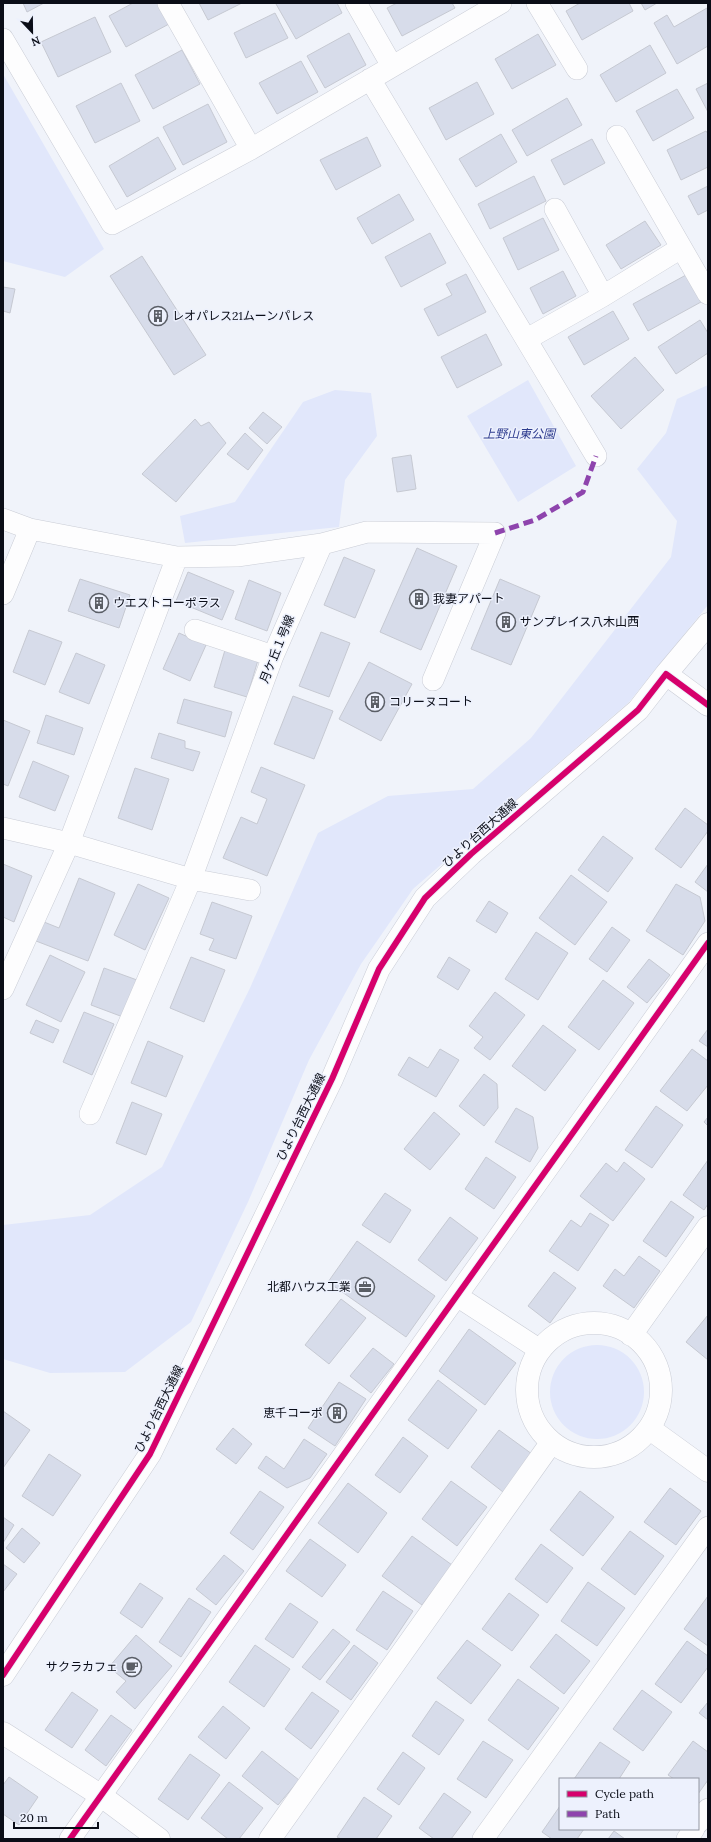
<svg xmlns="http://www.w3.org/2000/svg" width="711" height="1842" font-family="Lora,'Noto Sans JP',serif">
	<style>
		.green { fill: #e1e7fb }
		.building { fill: #d7dcea; stroke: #c6c9d2 }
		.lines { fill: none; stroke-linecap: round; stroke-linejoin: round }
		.street-casing { stroke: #cacdd6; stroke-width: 22 }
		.secondary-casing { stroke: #cacdd6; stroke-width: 23 }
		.street { stroke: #fdfdfe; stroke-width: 21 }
		.secondary { stroke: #fdfdfe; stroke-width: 22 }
		.quiet { stroke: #8e44ad; stroke-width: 5; stroke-dasharray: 10 5; stroke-linecap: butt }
		.cycleway-casing { stroke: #edf1fd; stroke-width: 8 }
		.cycleway { stroke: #d6006c; stroke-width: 6 }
		.labels { text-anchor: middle; stroke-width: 3; stroke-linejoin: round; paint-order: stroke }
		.poi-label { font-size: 12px; fill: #0a0d17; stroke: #edf1fd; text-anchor: start }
		.park-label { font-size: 12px; font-style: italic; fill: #2e3c8f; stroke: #edf1fd }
		.street-label { font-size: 12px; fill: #0a0d17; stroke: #edf1fd }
	</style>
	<rect width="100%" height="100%" fill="#f0f3fa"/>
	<path class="green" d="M3 74 104 249 65 277 3 261Z
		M528 380 576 466 518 502 467 416Z
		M708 385V605L629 702 413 889 361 964 309 1060 248 1202 191 1322 125 1372 50 1373 3 1359V1225L90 1215 162 1167 250 988 318 833 388 796 473 789 531 738 671 557 677 521 637 469 666 433 677 399Z
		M335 390 371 393 377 436 345 480 339 527 185 543 180 516 235 502 303 402Z
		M550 1392a47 47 0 1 1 94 0a47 47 0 1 1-94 0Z"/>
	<path class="building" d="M23 3H44L27 12Z
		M133 3H157L169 24 126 47 109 16Z
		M199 3H242L208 20Z
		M279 3H337L342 13 296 39 276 4Z
		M397 3H452L455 8 402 36 387 8Z
		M580 3H629L633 11 582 40 566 11Z
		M641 3H657L645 10Z
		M707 8 708 46 677 64 654 23 667 15 674 27Z
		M275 13 288 38 246 58 234 33Z
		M95 17 111 52 58 77 41 42Z
		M349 33 366 65 325 88 307 56Z
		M538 34 556 65 512 89 495 59Z
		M650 45 666 73 616 102 600 75Z
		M182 50 200 84 153 109 135 75Z
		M301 61 318 92 277 114 259 83Z
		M477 82 494 114 446 140 429 108Z
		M121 83 140 121 95 143 76 106Z
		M708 83V112L696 89Z
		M677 89 694 118 653 141 636 111Z
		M567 98 582 125 527 156 512 130Z
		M208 104 227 142 183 165 163 127Z
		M706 131 708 134V167L681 180 667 150Z
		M501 134 517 162 476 187 459 159Z
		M158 137 176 169 127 197 109 166Z
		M367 137 381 166 336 190 320 160Z
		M592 139 605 163 564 185 551 160Z
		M534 176 546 201 490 229 478 204Z
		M708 186V210L698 215 688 196Z
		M399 194 414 220 372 244 357 218Z
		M543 218 559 250 518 270 503 238Z
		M645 221 661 245 621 269 606 245Z
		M430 233 446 263 401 287 385 257Z
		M142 256 206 355 174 375 110 276Z
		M563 271 576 296 543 314 530 288Z
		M466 274 486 312 438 336 424 309 452 295 446 284Z
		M686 275 701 302 648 331 633 304Z
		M3 287 15 289 10 313 3 311Z
		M613 311 629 339 584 365 568 337Z
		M700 320 708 333V353L676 374 658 347Z
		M486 334 502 365 457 388 441 357Z
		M635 357 664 390 621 429 591 396Z
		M263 412 282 427 267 444 249 428Z
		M195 419 201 426 209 422 226 443 176 502 142 474Z
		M245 433 263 450 248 470 227 454Z
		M411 455 416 489 397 492 392 458Z
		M417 548 457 566 421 650 380 632Z
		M344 557 375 570 355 618 324 605Z
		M188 572 234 591 222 620 176 601Z
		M80 579 130 595 119 628 68 611Z
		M500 579 540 596 511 665 471 649Z
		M249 580 281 593 267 631 235 619Z
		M29 630 62 642 45 685 13 672Z
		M321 632 350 643 329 697 299 686Z
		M179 633 206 645 190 681 163 669Z
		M225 650 258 660 247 697 214 687Z
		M76 653 105 665 89 704 59 692Z
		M369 662 412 684 381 741 339 719Z
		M293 696 333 711 314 759 274 744Z
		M184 699 232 712 225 737 177 723Z
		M46 715 83 728 74 755 37 743Z
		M3 720 30 731 8 786 3 784Z
		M159 733 185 741V748L200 752 193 771 151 758Z
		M33 761 69 776 55 811 19 797Z
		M261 767 305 785 267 876 223 858 241 817 257 824 267 799 251 792Z
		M135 768 169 779 152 830 118 818Z
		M685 808 708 825V831L681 868 655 849Z
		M603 836 633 858 608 892 578 870Z
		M3 864 32 876 14 922 3 917Z
		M708 864V892L695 882Z
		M571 875 607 902 575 945 539 918Z
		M79 878 115 893 88 961 36 941 44 922 59 928Z
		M138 884 169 898 145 950 114 935Z
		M676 884 700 897 705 921 683 955 646 931Z
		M489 901 508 913 496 933 476 921Z
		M212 902 252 916 236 959 209 950 214 939 200 934Z
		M612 927 630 940 607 972 589 959Z
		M536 932 568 953 538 1000 505 979Z
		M50 955 85 972 61 1022 26 1005Z
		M191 957 225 970 204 1022 170 1008Z
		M449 957 470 970 458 990 437 977Z
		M649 959 670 975 647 1003 627 987Z
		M104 968 137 980 123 1017 91 1005Z
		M603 980 634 1003 599 1050 568 1027Z
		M495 992 525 1015 490 1060 474 1048 483 1037 469 1026Z
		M84 1012 114 1024 92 1075 63 1062Z
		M36 1020 59 1030 53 1043 30 1033Z
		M543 1025 576 1050 545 1091 512 1066Z
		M708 1029V1047L699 1041Z
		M148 1041 183 1056 166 1097 131 1083Z
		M440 1049 459 1060 436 1097 398 1075 409 1057 428 1068Z
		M692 1049 708 1061V1085L687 1111 660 1091Z
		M484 1074 497 1084 498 1108 484 1126 459 1106Z
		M132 1102 162 1114 146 1155 116 1143Z
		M656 1106 683 1125 652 1168 625 1150Z
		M516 1108 533 1117 538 1148 530 1162 495 1142Z
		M434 1112 460 1134 430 1170 404 1149Z
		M708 1117V1126L704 1122Z
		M486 1157 516 1177 494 1209 465 1189Z
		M708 1160V1204L704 1210 683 1195Z
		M624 1162 645 1179 613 1221 580 1196 606 1163 617 1172Z
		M385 1193 411 1210 390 1243 362 1225Z
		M671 1201 694 1217 666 1257 643 1241Z
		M590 1213 609 1225 578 1271 549 1251 571 1220 581 1227Z
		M450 1217 478 1238 446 1281 418 1260Z
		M357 1241 435 1296 406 1337 328 1282Z
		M639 1256 660 1271 634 1308 603 1286 615 1269 624 1276Z
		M554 1272 576 1288 550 1323 528 1306Z
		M341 1299 366 1318 329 1364 305 1345Z
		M708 1315V1360L686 1342Z
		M469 1329 516 1363 485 1405 439 1371Z
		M373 1348 394 1364 371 1393 350 1376Z
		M438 1380 477 1410 448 1449 408 1420Z
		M339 1382 366 1399 335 1446 308 1428Z
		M3 1411 30 1430 3 1468Z
		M233 1428 252 1444 236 1464 216 1449Z
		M499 1430 532 1454 503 1492 471 1467Z
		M403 1437 428 1456 400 1493 375 1475Z
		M304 1439 327 1454 310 1478 287 1488 258 1468 266 1456 284 1469Z
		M49 1454 81 1475 53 1516 22 1496Z
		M451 1481 487 1507 457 1546 422 1519Z
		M348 1483 387 1513 358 1553 318 1523Z
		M670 1488 701 1511 676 1545 644 1522Z
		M260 1491 284 1507 253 1550 230 1533Z
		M580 1491 614 1517 583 1556 550 1530Z
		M3 1517 14 1525 3 1543Z
		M22 1528 40 1543 24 1563 6 1548Z
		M630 1531 664 1556 635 1595 601 1569Z
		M412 1536 452 1565 422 1605 382 1576Z
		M310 1539 346 1565 322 1597 286 1571Z
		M541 1544 573 1568 547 1603 515 1579Z
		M224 1555 244 1571 216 1605 196 1589Z
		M3 1564 17 1574 3 1592Z
		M588 1582 625 1608 597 1646 561 1621Z
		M140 1583 163 1598 142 1628 120 1613Z
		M383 1591 413 1611 387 1650 356 1630Z
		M509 1593 539 1615 512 1651 482 1629Z
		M708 1596V1646L684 1629Z
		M189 1598 211 1612 181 1657 159 1642Z
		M290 1603 318 1622 293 1658 265 1639Z
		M333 1629 350 1642 320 1680 302 1667Z
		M556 1634 590 1661 564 1694 530 1667Z
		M136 1635 172 1666 135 1709 116 1692 126 1681 109 1667Z
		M467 1640 501 1665 471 1704 437 1678Z
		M687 1641 708 1656V1667L681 1703 655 1684Z
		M255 1645 290 1669 264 1707 229 1682Z
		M354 1645 378 1663 351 1700 326 1682Z
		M518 1679 559 1708 528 1750 488 1720Z
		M642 1690 672 1712 643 1751 613 1729Z
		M72 1692 98 1710 72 1748 45 1730Z
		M312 1692 339 1711 311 1749 285 1729Z
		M436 1701 464 1720 439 1755 412 1736Z
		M708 1702V1720L699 1713Z
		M223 1706 250 1728 226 1759 198 1737Z
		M111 1715 132 1730 106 1766 85 1750Z
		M483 1741 513 1760 486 1798 457 1779Z
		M693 1741 708 1752V1780L698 1794V1779H674L668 1775Z
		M600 1742 630 1762 619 1779H574Z
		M262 1751 299 1780 278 1805 242 1776Z
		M403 1752 425 1768 399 1805 377 1789Z
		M190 1754 220 1775 188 1820 158 1799Z
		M9 1777 38 1797 19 1825 3 1814V1785Z
		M229 1782 263 1808 239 1839H228L201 1818Z
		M444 1793 471 1812 451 1839H434L419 1828Z
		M364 1797 392 1816 376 1839H341L337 1837Z
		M560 1806V1829H584L577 1839H552L542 1832Z
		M614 1831 625 1839H608Z"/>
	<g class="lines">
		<defs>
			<path id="street" d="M168 3 251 149
				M356 3 392 66
				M537 3 577 69
				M3 39 112 224 251 149 501 3
				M370 79 596 456
				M617 136 708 294
				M555 209 603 296
				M527 339 603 296 681 248
				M3 519 30 529 177 557 237 556 322 544 273 656 191 879 69 843 3 828
				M322 544 367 532 495 533 433 680
				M3 594 30 529
				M195 630 273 656
				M3 989 69 843 177 557
				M90 1114 191 879 250 890
				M457 1296 540 1350
				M698 1823 708 1809
				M70 1839 708 943
				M483 1839 708 1527
				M687 1839 694 1829"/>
			<path id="secondary" d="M666 674 708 624
				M527 1390a67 67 0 1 1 134 0a67 67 0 1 1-134 0Z
				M631 1335 708 1227
				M650 1429 708 1471
				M3 1675 150 1454 332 1079 379 969 425 898 471 854 638 710 666 674 708 705
				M3 1733 100 1795 159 1839
				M270 1839 551 1443"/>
		</defs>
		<use href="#street" class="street-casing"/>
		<use href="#secondary" class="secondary-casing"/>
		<use href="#street" class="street"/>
		<use href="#secondary" class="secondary"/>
		<path class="quiet" d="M495 533 535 520 583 492 596 456"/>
		<defs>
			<path id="cycleway" d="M3 1675 150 1454 332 1079 379 969 425 898 471 854 638 710 666 674 708 705
				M70 1839 708 943"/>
		</defs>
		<use href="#cycleway" class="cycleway-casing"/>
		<use href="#cycleway" class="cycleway"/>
	</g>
	<defs>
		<symbol id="building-ring" viewBox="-11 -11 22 22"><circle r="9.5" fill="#edf1fd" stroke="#5a5e66" stroke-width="1.5"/><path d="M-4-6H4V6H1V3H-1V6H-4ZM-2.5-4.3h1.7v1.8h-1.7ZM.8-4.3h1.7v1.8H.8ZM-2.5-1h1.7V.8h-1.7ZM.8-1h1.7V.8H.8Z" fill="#5a5e66"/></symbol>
		<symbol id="office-ring" viewBox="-11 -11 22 22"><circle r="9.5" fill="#edf1fd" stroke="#5a5e66" stroke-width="1.5"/><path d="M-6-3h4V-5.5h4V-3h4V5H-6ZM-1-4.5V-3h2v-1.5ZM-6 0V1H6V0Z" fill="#5a5e66"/></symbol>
		<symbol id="cafe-ring" viewBox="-11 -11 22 22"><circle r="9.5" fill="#edf1fd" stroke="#5a5e66" stroke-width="1.5"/><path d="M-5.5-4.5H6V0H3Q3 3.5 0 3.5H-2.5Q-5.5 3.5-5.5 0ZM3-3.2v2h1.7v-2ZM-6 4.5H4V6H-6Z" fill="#5a5e66"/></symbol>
	</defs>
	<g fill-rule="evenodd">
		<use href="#building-ring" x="147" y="305" width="22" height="22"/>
		<use href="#building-ring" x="408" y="588" width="22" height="22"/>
		<use href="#building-ring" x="88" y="592" width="22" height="22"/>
		<use href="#building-ring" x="495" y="611" width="22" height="22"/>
		<use href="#building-ring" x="364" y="691" width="22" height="22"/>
		<use href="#office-ring" x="354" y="1276" width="22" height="22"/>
		<use href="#building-ring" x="326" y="1402" width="22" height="22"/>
		<use href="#cafe-ring" x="121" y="1656" width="22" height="22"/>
	</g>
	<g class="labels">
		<g class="poi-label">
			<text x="172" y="320">レオパレス21ムーンパレス</text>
			<text x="433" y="603">我妻アパート</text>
			<text x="113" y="607">ウエストコーポラス</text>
			<text x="520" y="626">サンプレイス八木山西</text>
			<text x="389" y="706">コリーヌコート</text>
			<text x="351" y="1291" text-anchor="end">北都ハウス工業</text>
			<text x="323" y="1417" text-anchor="end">恵千コーポ</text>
			<text x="118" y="1671" text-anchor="end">サクラカフェ</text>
		</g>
		<g class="park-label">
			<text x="519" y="438">上野山東公園</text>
		</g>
		<g class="street-label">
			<text transform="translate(277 649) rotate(-68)" y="4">月ケ丘１号線</text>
			<text transform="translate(480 833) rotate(-42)" y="4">ひより台西大通線</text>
			<text transform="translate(301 1117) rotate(-64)" y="4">ひより台西大通線</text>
			<text transform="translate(159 1409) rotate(-64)" y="4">ひより台西大通線</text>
		</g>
	</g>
	<rect width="711" height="1842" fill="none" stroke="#0a0d17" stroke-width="8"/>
	<rect x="559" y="1778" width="140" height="52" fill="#edf1fd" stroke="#9296a1"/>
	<rect x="567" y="1791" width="20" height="6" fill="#d6006c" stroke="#9296a1"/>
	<text x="595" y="1798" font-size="12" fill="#0a0d17">Cycle path</text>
	<rect x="567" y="1811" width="20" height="6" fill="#8e44ad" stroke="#9296a1"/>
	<text x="595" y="1818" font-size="12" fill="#0a0d17">Path</text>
	<g transform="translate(32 32) rotate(158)" stroke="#edf1fd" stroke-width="3" paint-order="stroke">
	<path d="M0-3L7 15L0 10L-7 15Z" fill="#0a0d17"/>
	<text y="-6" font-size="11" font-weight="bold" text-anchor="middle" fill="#0a0d17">N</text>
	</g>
	<path d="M14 1822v6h84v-6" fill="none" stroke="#0a0d17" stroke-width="2"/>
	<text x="20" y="1822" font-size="12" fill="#0a0d17" stroke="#edf1fd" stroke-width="3" paint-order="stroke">20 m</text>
</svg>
